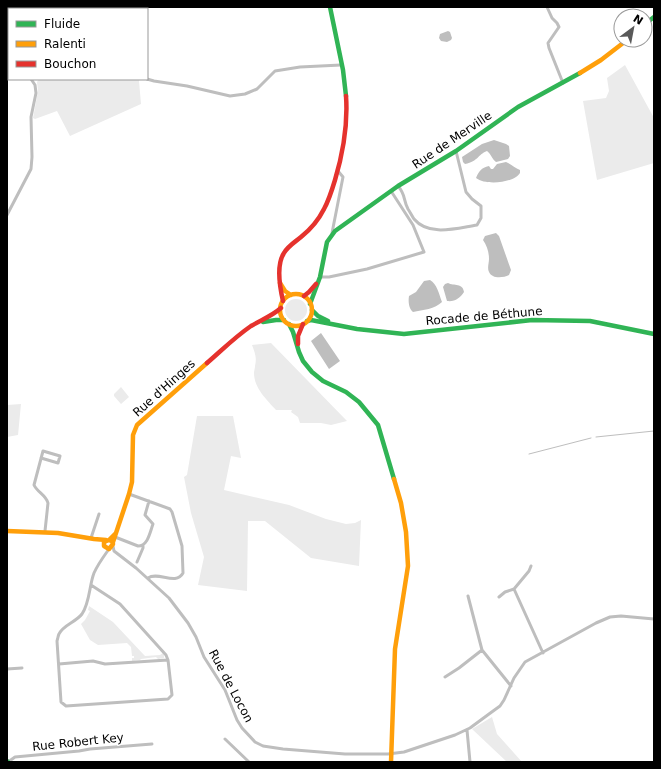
<svg xmlns="http://www.w3.org/2000/svg" width="661" height="769" font-family="'DejaVu Sans',sans-serif">
	<style>
		.green { fill: #ebebeb }
		.water { fill: #bebebe }
		.lines { fill: none; stroke-linecap: round; stroke-linejoin: round }
		.stream { stroke: #bebebe; stroke-width: 1 }
		.street { stroke: #bebebe; stroke-width: 3 }
		.fast { stroke: #30b455; stroke-width: 4.5 }
		.slow { stroke: #ff9f0a; stroke-width: 4.5 }
		.jam { stroke: #e5322d; stroke-width: 4.5 }
		.labels { text-anchor: middle; stroke-width: 3; stroke-linejoin: round; paint-order: stroke }
		.street-label { font-size: 12px; fill: #000; stroke: #fff }
	</style>
	<rect width="100%" height="100%" fill="#fff"/>
	<path class="green" d="M625 65 654 118V163L597 180 583 101 606 98 609 91 607 78Z
		M39 79H140L139 81 141 104 81 131 70 136 57 111 35 119 33 118 38 91 37 82Z
		M285 310a11 11 0 1 1 22 0a11 11 0 1 1-22 0Z
		M271 343 347 421 331 425 321 423H300L298 417 291 412 292 410H276C267 400 254 388 254 373 254 371 255 368 255 366 257 358 255 353 252 345Z
		M121 387 129 397 121 404 114 396V394Z
		M21 404 18 435 7 437V405Z
		M197 416H233L241 458 231 456 224 490 289 505 326 519 346 524 355 523 361 520 359 566 311 558 265 521H248L247 591 198 585 204 557 191 513 184 477 187 475Z
		M89 606 113 622 145 656 160 655 163 653 164 655V658L158 659 156 657 141 659 140 660 132 661V658H134V656H132L131 647 127 643 98 645 90 640 81 624 85 620 90 611 88 610Z
		M492 717 497 734 522 762H507L472 729Z"/>
	<path class="water" d="M448 31 450 32 452 38 451 40 447 42 441 41 439 38 440 34Z
		M494 140 506 144 509 146 510 156 508 159 496 162C492 159 491 154 487 151 477 155 479 161 465 164L463 162 462 157 482 144Z
		M506 162C511 164 515 168 520 170V173C519 174 518 176 516 177 507 183 485 185 476 178 479 171 481 168 489 166L491 169H493L497 164Z
		M496 233 499 236 511 270 509 275C503 278 492 279 489 272 487 268 489 263 489 259 489 252 487 246 483 240L485 236Z
		M430 280C437 284 439 294 442 302 435 309 423 310 413 312 409 309 408 302 409 296L416 292 424 281Z
		M448 283C454 286 463 283 464 292 460 298 455 302 447 301L443 287 445 284Z
		M321 333 340 361 329 369 311 341Z"/>
	<g class="lines">
		<path class="stream" d="M596 437 654 431
			M529 454 591 438"/>
		<path class="street" d="M547 7 552 18 557 23 559 27 548 43 549 48 563 83
			M7 44 9 51
			M147 79 154 81 187 86 230 96 245 94 257 89 275 71 300 67 341 65
			M398 186C406 195 403 200 408 209 410 212 412 216 414 219 429 237 457 228 477 225L481 218V206L472 199 466 192 456 151
			M7 215 31 169 32 157 31 117 36 93 35 85 31 79
			M332 233 343 177 338 171
			M320 277H329L367 269 424 252 413 225 391 191
			M41 458 58 463 60 456 43 451 34 485C37 492 46 495 48 503L45 531
			M129 494 170 509 172 512 182 546 183 573C176 586 158 571 148 578
			M115 537 138 546C148 546 150 532 153 524L145 515 149 501
			M91 538 99 514
			M113 546 114 551 136 568 169 598 188 623 196 637 204 657 225 690 237 720 242 728 255 742 263 746 283 749 345 754H388L404 752 455 735 470 728 489 714 500 706 504 700 514 678 525 662 596 623 610 617 621 616 654 619
			M137 562 143 548V545
			M91 585 120 604 166 655 168 660 172 695 168 699 66 706 61 702 57 641C58 638 58 636 59 634 63 625 76 622 82 614 90 602 89 586 94 573 98 564 104 556 109 549
			M514 589 543 653
			M468 596 482 650 511 686
			M499 597 505 592 514 589 529 571 531 566
			M59 664 93 661 105 664 168 660
			M7 669 22 668
			M445 677 459 668 482 650
			M467 730 470 762
			M225 739 249 762
			M8 762 15 757 79 751 90 749 152 744"/>
		<path class="fast" d="M330 7 343 70 346 96
			M645 24 654 17
			M310 304 320 277 327 242 335 231 398 186 456 151 518 107 580 73
			M312 310 318 316 328 321
			M307 321 311 320 357 329 404 334 532 320 590 321 654 334
			M263 322 276 320H284
			M289 324 293 332 299 352 303 361 312 372 323 381 346 392 359 402 378 425 394 479
			M7 761 8 762"/>
		<path class="slow" d="M580 73 601 60 627 40
			M280 283 285 291 291 295
			M280 310a16 16 0 1 1 32 0a16 16 0 1 1-32 0Z
			M7 531 58 533 94 539 106 540
			M109 540 112 541 113 544 109 549 104 546V542L109 540 115 534
			M113 542 129 494 132 482 133 435 137 425 207 363
			M391 762 395 649 408 566 406 532 401 503 394 479"/>
		<path class="jam" d="M304 296 309 292 316 284
			M283 301C280 288 276 265 284 253 288 246 295 242 301 237 311 229 319 219 324 209 329 200 332 190 335 180 343 153 348 124 346 96
			M298 344V336L303 324
			M207 363C222 350 235 337 251 326 261 320 272 316 281 308"/>
	</g>
	<g class="labels">
		<g class="street-label">
			<text transform="translate(452 140) rotate(-34)" y="4">Rue de Merville</text>
			<text transform="translate(484 316) rotate(-5)" y="4">Rocade de Béthune</text>
			<text transform="translate(164 388) rotate(-42)" y="4">Rue d'Hinges</text>
			<text transform="translate(231 686) rotate(62)" y="4">Rue de Locon</text>
			<text transform="translate(78 742) rotate(-6)" y="4">Rue Robert Key</text>
		</g>
	</g>
	<rect width="661" height="769" fill="none" stroke="#000000" stroke-width="16"/>
	<rect x="8" y="8" width="140" height="72" fill="#ffffff" stroke="#999999"/>
	<rect x="16" y="21" width="20" height="6" fill="#30b455" stroke="#999999"/>
	<text x="44" y="28" font-size="12" fill="#000000">Fluide</text>
	<rect x="16" y="41" width="20" height="6" fill="#ff9f0a" stroke="#999999"/>
	<text x="44" y="48" font-size="12" fill="#000000">Ralenti</text>
	<rect x="16" y="61" width="20" height="6" fill="#e5322d" stroke="#999999"/>
	<text x="44" y="68" font-size="12" fill="#000000">Bouchon</text>
	<g transform="translate(633 28) rotate(32)"><circle r="19" fill="#ffffff" stroke="#999999"/>
	<path d="M0-3L7 15L0 10L-7 15Z" fill="#595959"/>
	<text y="-6" font-size="11" font-weight="bold" text-anchor="middle" fill="#000000">N</text>
	</g>
</svg>
